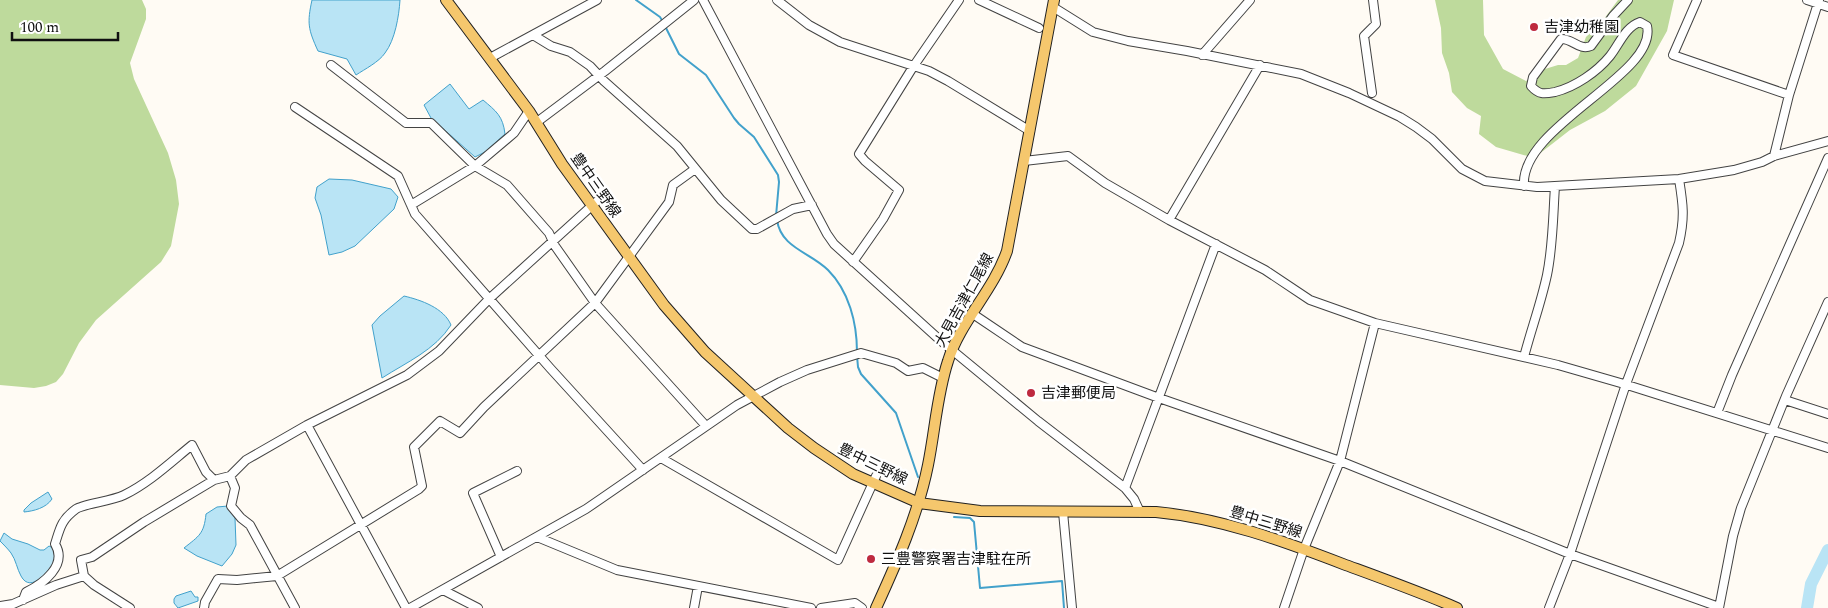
<svg xmlns="http://www.w3.org/2000/svg" width="1828" height="608" font-family="Spectral,'Noto Sans JP',serif">
	<style>
		.forest { fill: #beda9c }
		.water { fill: #b9e4f5; stroke: #42a1cb }
		.lines { fill: none; stroke-linecap: round; stroke-linejoin: round }
		.stream { stroke: #42a1cb; stroke-width: 2 }
		.river { stroke: #b9e4f5; stroke-width: 12 }
		.minor-casing { stroke: #434343; stroke-width: 10 }
		.major-casing { stroke: #212121; stroke-width: 12 }
		.minor { stroke: #fff; stroke-width: 8 }
		.major { stroke: #f5c76d; stroke-width: 10 }
		.poi-dot { fill: #be2a3f; stroke: #fff; stroke-width: 2 }
		.labels { text-anchor: middle; stroke-width: 5; stroke-linejoin: round; paint-order: stroke }
		.poi-label { font-size: 15px; fill: #101010; stroke: #fff; text-anchor: start }
		.street-label { font-size: 15px; fill: #101010; stroke: #fff }
	</style>
	<rect width="100%" height="100%" fill="#fffbf4"/>
	<path class="forest" d="M0 0H142L146 9V19L130 63 134 79 168 153 176 180 179 204 171 246 161 262 96 320 79 343 63 374 56 382 46 386 34 388 0 385Z
		M1435 0H1483L1484 35 1503 69 1526 81 1545 69 1558 65H1566L1578 58 1586 37 1604 19 1618 0H1674L1667 31 1636 86 1605 111 1570 130 1534 158 1496 147 1479 134 1481 116 1467 108 1452 92 1449 73 1442 53 1441 28Z"/>
	<path class="water" d="M312 0H400C399 16 395 40 385 53 379 62 365 69 356 75L347 59 318 51C308 29 307 23 312 0Z
		M450 84 469 109 483 100C496 111 503 116 505 134L485 152 475 157 431 118 424 105Z
		M329 179 352 180 391 189 398 197 394 209 355 246 342 252 329 255 321 215 315 198 317 187Z
		M404 296C421 300 444 308 451 325 435 350 407 362 382 378L372 325 380 316Z
		M48 492 52 499C46 508 34 511 24 512V510L31 503Z
		M228 506 235 518 236 545 232 554 222 566 197 556 184 548C199 536 204 534 206 514L217 507Z
		M4 533 12 539 28 544 40 550H44L49 546 55 549 57 560C50 569 31 595 21 576 17 569 16 560 11 553 8 549 4 545 0 541Z
		M191 591 195 597H198V601L178 608 174 603V599L176 596Z"/>
	<g class="lines">
		<path class="stream" d="M636 0 660 17 663 22
			M665 26 679 54 706 75 734 118 739 124 754 137 778 175 779 182 776 216
			M777 220C781 248 810 252 828 270 849 291 857 323 857 352
			M857 356 858 367 861 374 896 413 918 477
			M954 517 970 518 974 522 980 588 1062 581 1064 608"/>
		<path class="river" d="M1807 608 1811 584 1828 550"/>
		<defs>
			<path id="minor" d="M703 0 827 234 834 244 941 341 1038 421 1125 488 1134 499 1140 512
				M777 0 809 25 840 42 929 71 948 81 1030 131
				M979 0 1039 28
				M1697 0 1673 55 1789 95
				M1807 0 1828 7
				M1053 7 1093 32 1128 41 1187 51 1301 74 1349 93 1400 117 1416 127 1432 139 1462 169 1485 181 1537 187 1679 179 1734 170 1762 162 1774 156 1828 141
				M533 35 551 46 570 52 590 66 604 81 677 146 721 200 752 229H757L793 209 812 205
				M1202 55 1250 0
				M490 58 597 0
				M331 65 406 123H431L475 166 507 185 549 233 555 246 595 303 706 426
				M1372 93 1364 36 1376 24 1373 0
				M295 107 398 176 415 214 550 368 643 470
				M537 122 605 71 694 0
				M1774 156 1789 95 1819 0
				M1024 161 1068 156 1105 183 1169 220 1265 270 1310 300 1375 323 1558 365 1624 384 1828 448
				M1524 186C1519 126 1658 75 1647 26L1640 22C1625 27 1619 45 1610 56 1597 72 1575 87 1555 92 1544 94 1539 95 1531 86L1533 77 1561 39C1572 38 1579 51 1591 46L1613 16 1628 0
				M411 205 475 166 514 133 529 111
				M1169 220 1260 65
				M853 262 883 219 899 190 865 161 859 154 913 67 959 0
				M973 314 1022 347 1159 398 1340 461 1570 554 1719 607
				M1524 357C1531 330 1541 303 1547 275 1553 246 1553 216 1555 186
				M1785 400 1828 414
				M1717 413 1732 375 1828 158
				M307 425 406 608
				M661 458 838 560 876 476
				M230 476 235 488 231 506 241 518 250 525 295 608
				M1125 488 1216 244
				M1063 512 1072 608
				M537 537 617 570 811 608
				M501 557 473 493 517 471
				M443 590 478 608
				M23 600 26 592C43 584 68 565 55 544 60 528 61 520 76 509 83 504 112 501 124 495 149 483 171 462 192 445L206 472 214 480
				M0 606 13 604 56 585 84 576
				M130 608 94 585 84 576 81 560 92 557 144 522 214 480 230 476 246 460 307 425 407 375 439 351 489 299 596 202
				M204 608 205 602 218 579 237 580 277 576 419 489 422 486 414 447 440 421 460 433 484 407 595 303 669 202 673 185 695 169
				M410 608 586 509 737 405 780 382 807 370 861 353 896 363 908 371 923 368 943 378
				M694 608 698 586
				M821 608 855 603 862 608
				M1284 608 1304 549 1340 461 1375 323
				M1549 608 1570 554 1626 384 1679 243C1685 217 1683 204 1679 179
				M1719 608 1733 536 1741 508 1786 396 1828 302"/>
			<path id="major" d="M446 0 529 111 562 164 664 305 705 352 788 428 814 448 853 474 919 503 980 511 1156 512C1221 518 1283 541 1343 564 1381 578 1420 592 1457 608
				M876 608C897 562 918 515 928 465 935 431 937 394 948 361 960 322 993 291 1007 251L1054 0"/>
		</defs>
		<use href="#minor" class="minor-casing"/>
		<use href="#major" class="major-casing"/>
		<use href="#minor" class="minor"/>
		<use href="#major" class="major"/>
	</g>
	<g class="poi-dot">
		<circle cx="1534" cy="27" r="5"/>
		<circle cx="1031" cy="393" r="5"/>
		<circle cx="871" cy="559" r="5"/>
	</g>
	<g class="labels">
		<g class="poi-label">
			<text x="1544" y="32">吉津幼稚園</text>
			<text x="1041" y="398">吉津郵便局</text>
			<text x="881" y="564">三豊警察署吉津駐在所</text>
		</g>
		<g class="street-label">
			<text transform="translate(596 185) rotate(55)" y="5">豊中三野線</text>
			<text transform="translate(964 300) rotate(-61)" y="5">大見吉津仁尾線</text>
			<text transform="translate(873 464) rotate(26)" y="5">豊中三野線</text>
			<text transform="translate(1266 522) rotate(17)" y="5">豊中三野線</text>
		</g>
	</g>
	<path d="M12 32v8h106v-8" fill="none" stroke="#101010" stroke-width="2.5"/>
	<text x="20" y="32" font-size="15" fill="#101010" stroke="#ffffff" stroke-width="4" paint-order="stroke">100 m</text>
</svg>
